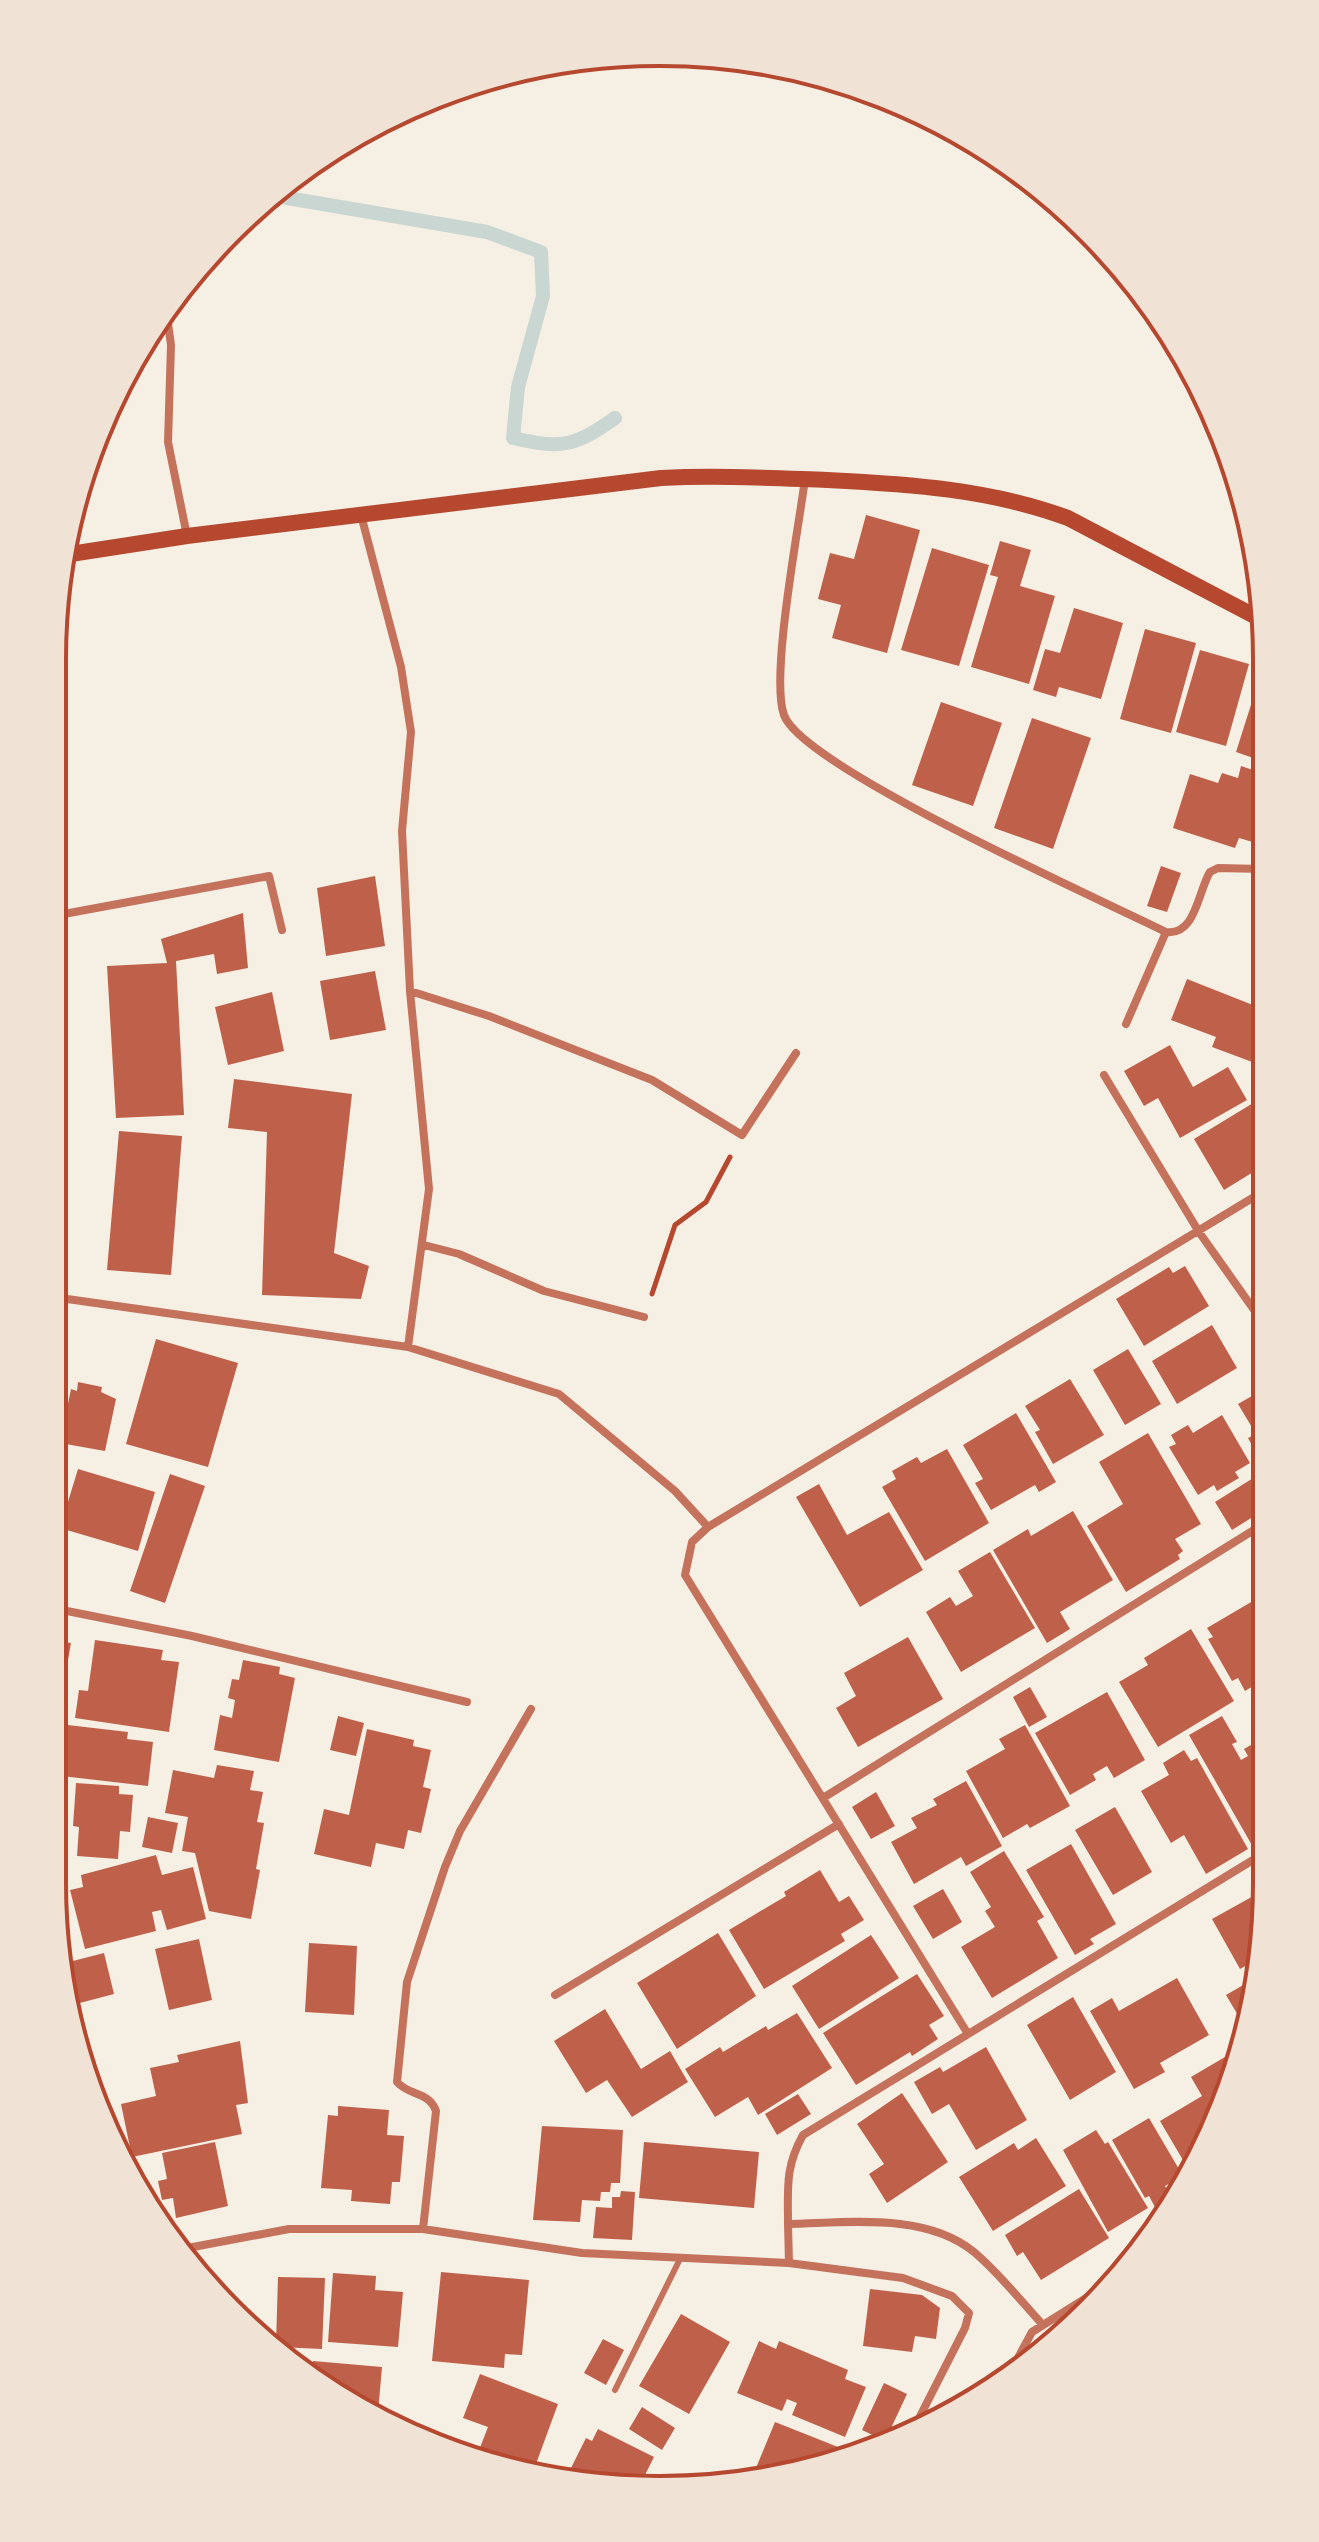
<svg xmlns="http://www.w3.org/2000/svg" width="1319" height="2542" font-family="Rubik,sans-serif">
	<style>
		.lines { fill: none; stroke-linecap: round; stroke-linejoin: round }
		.stream { stroke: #c9d6d2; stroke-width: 14 }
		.building { fill: #bf614a }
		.path { stroke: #b5482f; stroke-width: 5 }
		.service { stroke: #c5725c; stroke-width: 6 }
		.minor { stroke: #c5725c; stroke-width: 8 }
		.secondary { stroke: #b5482f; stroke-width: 16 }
		.rim { fill: none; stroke: #b5482f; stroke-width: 4 }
	</style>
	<rect width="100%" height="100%" fill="#f6efe4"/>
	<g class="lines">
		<path class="stream" d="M270 195 487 232 541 252 543 296 518 387 513 438C562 449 574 447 615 418"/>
	</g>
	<path class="building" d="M866 515 920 530 887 653 832 638 841 605 818 599 830 553 854 559Z
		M1000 541 1031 550 1020 586 1055 596 1029 684 971 667 998 577 990 575Z
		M932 548 989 565 959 666 901 650Z
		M1074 608 1123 623 1101 699 1059 687 1056 697 1033 690 1045 649 1060 653Z
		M1145 629 1196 643 1171 733 1120 719Z
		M1200 650 1249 664 1226 746 1176 732Z
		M1255 692 1262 694V761L1236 752Z
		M941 702 1002 723 973 806 912 785Z
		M1032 718 1091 738 1053 849 994 828Z
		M1241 766 1262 773 1263 845 1239 838 1235 848 1173 828 1190 774 1218 783 1222 773 1238 778Z
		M1161 866 1181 873 1167 912 1147 906Z
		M375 876 385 946 326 956 317 888Z
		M243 913 248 968 217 974 214 954 176 961 184 1115 116 1118 107 966 167 963 161 939Z
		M375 971 386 1030 330 1040 320 981Z
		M1187 979 1263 1009V1066L1212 1047 1216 1037 1171 1020Z
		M272 992 284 1051 228 1065 215 1007Z
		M1170 1045 1193 1087 1228 1067 1247 1100 1180 1138 1158 1098 1144 1106 1124 1071Z
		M234 1079 352 1094 334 1253 369 1266 361 1299 262 1295 267 1132 228 1128Z
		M1263 1097V1166L1224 1190 1194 1139Z
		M119 1131 182 1136 171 1275 107 1270Z
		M1185 1266 1209 1306 1144 1346 1116 1299 1169 1267 1173 1273Z
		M1212 1325 1237 1368 1177 1404 1152 1361Z
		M156 1339 238 1363 208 1467 126 1444Z
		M1128 1349 1161 1404 1125 1425 1093 1370Z
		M1070 1379 1104 1435 1053 1464 1035 1432 1040 1430 1025 1406Z
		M78 1382 102 1387 101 1392 116 1399 105 1451 60 1443 71 1389 77 1391Z
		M1264 1389V1467L1248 1438 1256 1434 1238 1404Z
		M1016 1413 1056 1482 1039 1492 1035 1485 991 1510 975 1483 983 1479 963 1445Z
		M1222 1415 1250 1463 1235 1472 1239 1478 1217 1491 1214 1485 1198 1495 1169 1447 1176 1444 1171 1435 1188 1425 1193 1433Z
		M1148 1433 1201 1524 1175 1539 1183 1551 1178 1555 1180 1559 1126 1592 1087 1526 1123 1504 1099 1462Z
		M947 1449 989 1523 925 1561 882 1487 896 1479 892 1471 917 1457 921 1463Z
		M78 1469 155 1492 138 1551 60 1528Z
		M170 1474 205 1486 165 1603 130 1591Z
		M1258 1475 1264 1485V1510L1232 1530 1215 1502Z
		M819 1484 847 1535 889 1512 923 1570 860 1607 796 1497Z
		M1073 1511 1113 1580 1060 1612 1070 1629 1047 1643 993 1550 1028 1529 1031 1536Z
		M990 1552 1035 1628 961 1672 926 1612 950 1597 956 1606 973 1596 958 1571Z
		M1258 1598 1265 1606V1679L1245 1691 1238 1678 1232 1681 1208 1639 1213 1637 1207 1628Z
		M1191 1629 1234 1701 1158 1747 1119 1682 1148 1665 1144 1658Z
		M908 1637 943 1699 858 1747 836 1708 856 1696 844 1673Z
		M52 1640 71 1643 58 1717 52 1716Z
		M95 1640 163 1650 161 1660 179 1662 169 1732 75 1718 79 1690 88 1691Z
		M243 1660 280 1667 279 1674 295 1678 279 1762 214 1750 220 1715 232 1718 235 1700 228 1698 232 1679 239 1680Z
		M1030 1687 1047 1717 1029 1727 1013 1697Z
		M1107 1692 1145 1760 1114 1778 1107 1766 1093 1774 1096 1780 1070 1795 1035 1733Z
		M338 1716 364 1723 356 1756 330 1750Z
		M1222 1716 1237 1742 1232 1744 1241 1760 1248 1756 1244 1749 1265 1737V1840L1253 1847 1189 1735Z
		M59 1724 128 1732 127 1739 153 1742 148 1786 53 1775Z
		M1025 1725 1070 1806 1030 1828 1027 1824 1003 1838 966 1771 1005 1749 999 1739Z
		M367 1729 414 1740 413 1746 431 1750 423 1787 431 1789 421 1833 408 1830 404 1849 376 1843 371 1867 314 1854 324 1809 349 1815Z
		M1184 1750 1191 1761 1197 1758 1248 1849 1206 1874 1184 1835 1171 1843 1141 1791 1169 1775 1163 1763Z
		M217 1765 254 1771 250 1790 263 1792 257 1822 264 1823 256 1869 260 1870 251 1919 209 1911 195 1853 182 1851 188 1817 165 1813 173 1770 214 1778Z
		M966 1781 1002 1846 966 1866 961 1857 914 1884 891 1842 917 1828 911 1818 937 1805 933 1799Z
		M76 1783 119 1786V1794L133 1795 130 1832 120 1831 118 1859 77 1856 79 1827 73 1826Z
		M876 1792 895 1826 871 1839 852 1807Z
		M1115 1807 1152 1872 1113 1895 1075 1830Z
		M148 1817 178 1823 172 1853 142 1847Z
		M1071 1844 1116 1924 1090 1939 1094 1944 1075 1955 1026 1870Z
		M1004 1851 1044 1917 1037 1921 1058 1958 992 1998 961 1947 995 1927 985 1911 991 1907 970 1872Z
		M156 1855 162 1875 193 1867 206 1919 167 1930 161 1910 152 1912 156 1931 85 1949 70 1890 83 1887 81 1875Z
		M820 1870 839 1902 849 1896 864 1920 841 1934 845 1941 764 1989 729 1930 786 1896 784 1892Z
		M943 1889 962 1922 933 1939 913 1906Z
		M1266 1889V1922L1260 1958 1240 1969 1212 1919Z
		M718 1933 756 1996 677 2049 637 1983Z
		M871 1935 899 1978 819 2029 792 1986Z
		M199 1939 212 2000 169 2010 155 1949Z
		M309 1943 357 1946 354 2015 305 2012Z
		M104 1953 114 1994 72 2005 65 1963Z
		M917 1974 944 2016 929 2025 938 2039 912 2056 910 2052 856 2085 823 2033Z
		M1257 1977 1248 2032 1226 1995Z
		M1177 1978 1209 2035 1160 2063 1165 2072 1134 2089 1090 2011 1112 1998 1119 2011Z
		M1073 1997 1116 2072 1070 2100 1027 2025Z
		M605 2009 641 2069 670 2051 688 2082 632 2117 607 2080 586 2093 554 2041Z
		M797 2013 832 2068 758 2115 748 2097 715 2117 685 2069 720 2047 723 2052 766 2026 768 2030Z
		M240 2041 248 2103 236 2105 242 2134 132 2157 121 2104 156 2096 150 2068 179 2062 177 2055Z
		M986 2047 1027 2120 976 2150 949 2104 932 2114 914 2082 940 2067 943 2072Z
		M1230 2054 1237 2065 1204 2152 1194 2165 1187 2167 1160 2121 1202 2096 1191 2077Z
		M902 2093 948 2162 887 2203 869 2174 884 2164 857 2124Z
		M798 2094 811 2114 777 2135 765 2114Z
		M338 2106 389 2110 387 2135 404 2136 400 2182H392L390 2204 351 2201 352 2190 321 2188 328 2115 338 2116Z
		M1149 2118 1183 2176 1165 2186 1172 2197 1156 2209 1149 2196 1145 2198 1112 2140Z
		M542 2126 623 2130 620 2183H611L610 2192H601L600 2201 582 2200 580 2222 533 2220Z
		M1096 2130 1105 2144 1108 2142 1148 2208 1108 2232 1063 2150Z
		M1036 2138 1066 2186 993 2231 959 2177 1014 2143 1018 2150Z
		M215 2142 228 2206 176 2218 173 2198 162 2200 158 2181 167 2179 162 2153Z
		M644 2142 759 2152 754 2208 639 2198Z
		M1079 2189 1109 2238 1041 2280 1023 2252 1017 2256 1005 2235Z
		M621 2191 635 2192 632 2240 593 2238 596 2207 612 2208V2197H620Z
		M441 2272 529 2280 522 2355 505 2354 504 2368 432 2361Z
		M333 2273 376 2276 375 2290 403 2292 398 2347 328 2342Z
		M278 2277 325 2278 322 2349 279 2347 276 2344Z
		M870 2289 922 2295 940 2308 936 2339 915 2336 912 2352 863 2346Z
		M681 2314 730 2342 689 2414 639 2386Z
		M603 2339 624 2350 606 2385 584 2373Z
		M759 2341 776 2349 779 2341 848 2370 845 2379 866 2387 845 2437 792 2415 797 2403 787 2399 782 2411 737 2393Z
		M313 2361 382 2367 378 2413 322 2388 311 2378Z
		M480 2374 558 2404 533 2472 503 2469 476 2458 488 2427 463 2418Z
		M884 2383 907 2394 885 2441 862 2430Z
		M642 2407 675 2428 662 2450 629 2429Z
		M775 2422 838 2447 832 2464 751 2480Z
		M598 2429 654 2457 641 2483 567 2476 586 2438 592 2441Z"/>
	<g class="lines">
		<path class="path" d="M652 1294 675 1225 706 1202 730 1157"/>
		<path class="service" d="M615 2390 680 2259"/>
		<path class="minor" d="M166 309 171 345 168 442 187 536
			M805 479C799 526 770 677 784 715 802 767 1102 900 1166 932 1196 936 1198 891 1210 872L1218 868 1263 869
			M361 515 401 667 411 732 402 831 410 991 489 1016 652 1080 742 1135 796 1053
			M53 916 269 876 282 930
			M1126 1024 1166 932
			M1104 1075 1199 1232 1264 1324
			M53 1160 58 1115 53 997
			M424 1245 459 1254 544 1291 644 1317
			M53 1297 408 1347 559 1394 675 1491 708 1527
			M408 1347 429 1189 410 991
			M52 1608 192 1636 467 1702
			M823 1798 1265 1523
			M555 1995 839 1824
			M968 2034 685 1575 692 1542 708 1527 1264 1191
			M788 2224 789 2263
			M423 2229 436 2111C429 2091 409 2096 397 2082L407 1982 445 1867 460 1831 531 1709
			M177 2250 289 2229H423L582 2253 789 2263 903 2278 952 2296 969 2313 965 2328 911 2434
			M1042 2324C1020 2300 999 2273 974 2252 925 2212 847 2223 788 2224 788 2188 785 2167 803 2135L1266 1852
			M1013 2367 1032 2332 1110 2283"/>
		<path class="secondary" d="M64 555 187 536 661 478C717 475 771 478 827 480 908 484 990 489 1068 518L1262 620"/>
	</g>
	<path d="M0 0H1319V2542H0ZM659 66H660A593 593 0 0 1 1253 659V1883A593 593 0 0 1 660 2476H659A593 593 0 0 1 66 1883V659A593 593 0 0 1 659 66Z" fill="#f1e2d6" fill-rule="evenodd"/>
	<path class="rim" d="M659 66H660A593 593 0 0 1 1253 659V1883A593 593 0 0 1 660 2476H659A593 593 0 0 1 66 1883V659A593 593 0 0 1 659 66Z"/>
</svg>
